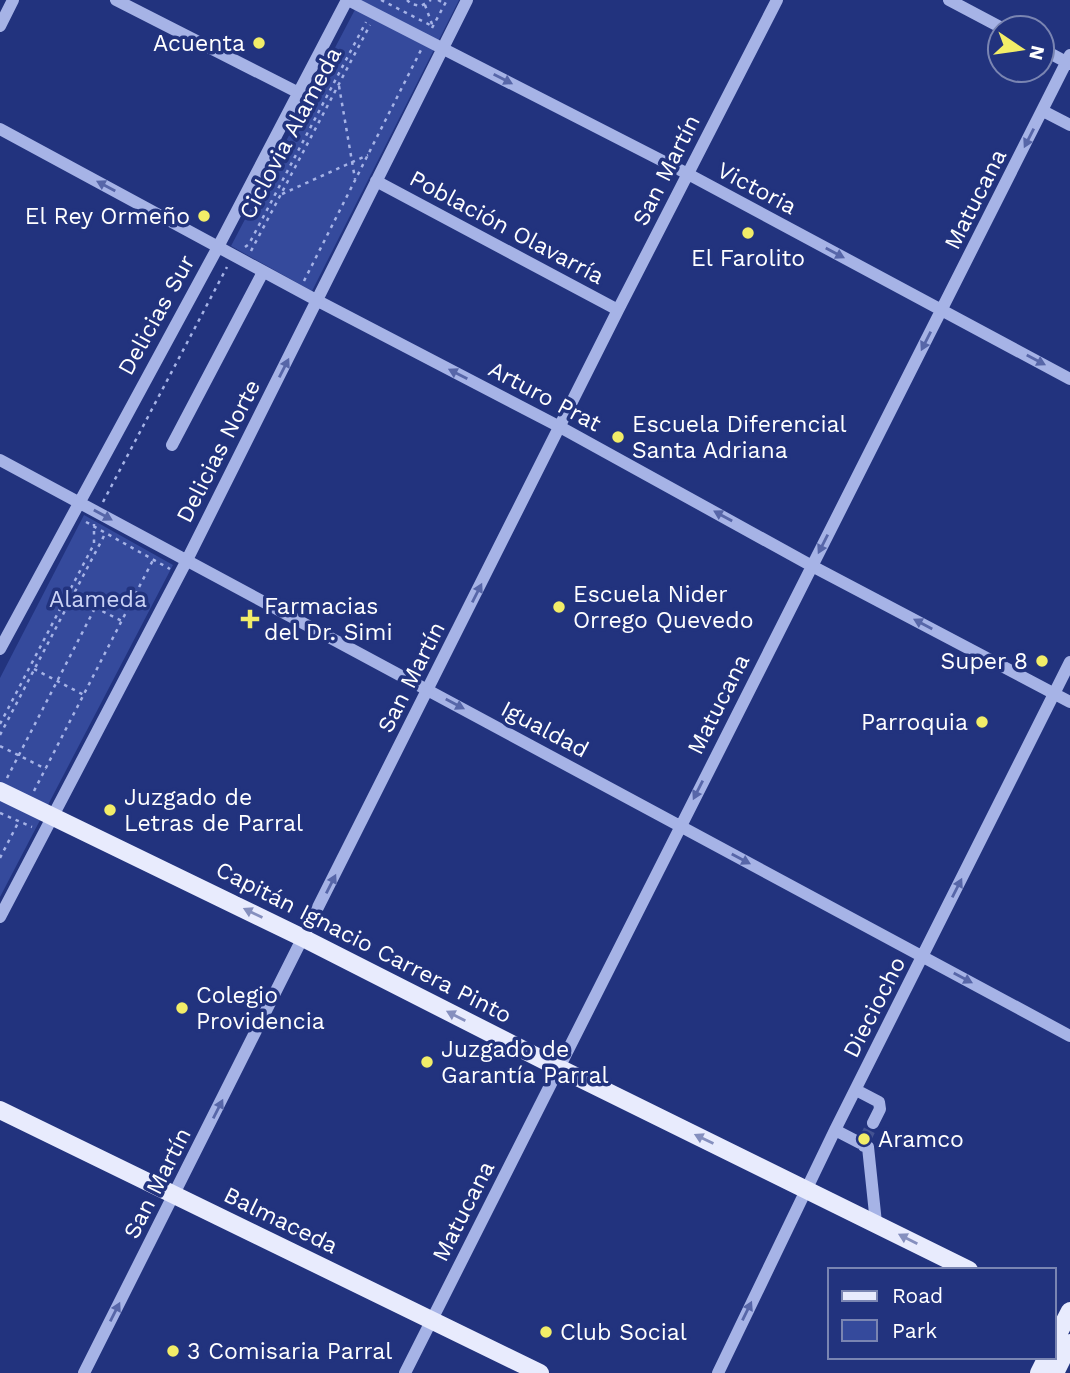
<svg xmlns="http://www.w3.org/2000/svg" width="1070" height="1373" font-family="'Work Sans',sans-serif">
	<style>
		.green { fill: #354a9c }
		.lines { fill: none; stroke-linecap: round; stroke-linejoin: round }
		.minor-tunnel { stroke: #435291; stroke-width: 12; stroke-dasharray: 12 6; stroke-linecap: butt }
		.path { stroke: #a6b3e6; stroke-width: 2.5; stroke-dasharray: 3.5 5; stroke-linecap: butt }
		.minor { stroke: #a6b3e6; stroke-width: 12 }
		.major { stroke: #e8ebfd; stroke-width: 18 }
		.oneway { fill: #5766a8 }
		.oneway2 { fill: #858fbe }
		.poi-dot { fill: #f2ed68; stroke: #22337e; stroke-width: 2.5 }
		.labels { text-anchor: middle; stroke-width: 7; stroke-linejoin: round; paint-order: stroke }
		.poi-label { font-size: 23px; fill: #fff; stroke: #22337e; text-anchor: start }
		.street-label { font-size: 23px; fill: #fff; stroke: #22337e }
		.park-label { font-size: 23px; fill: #cad2f5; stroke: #22337e }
	</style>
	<rect width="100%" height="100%" fill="#22337e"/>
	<path class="green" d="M360 0H459L312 291 231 246Z
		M84 515 173 565 0 897V678Z"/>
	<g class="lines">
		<path class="minor-tunnel" d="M864 1141 873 1123"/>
		<path class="path" d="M381 0 434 27
			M407 0 411 4 421 6 431 0
			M438 0 445 4
			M425 5 433 27
			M432 28 447 0
			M339 86 355 179
			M282 194 368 155
			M245 247 249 244 366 22
			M251 251 370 25
			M304 281 421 50
			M103 502 227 267
			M86 522 170 569
			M72 596 122 621
			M34 669 84 695
			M0 724 94 544V524
			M0 735 105 534
			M0 746 46 769
			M7 778 95 608
			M34 791 153 560
			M0 813 32 827
			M0 858 19 821"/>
		<path class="minor" d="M116 0 299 93
			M348 0 688 174 1070 379
			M949 0 1002 28
			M0 26 13 0
			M1042 49 1070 64
			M1043 111 1070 125
			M0 129 318 301 560 427 812 566 1070 702
			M376 181 618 310
			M172 445 263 272
			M0 460 1070 1036
			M0 649 218 247 347 0
			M0 917 187 560 467 0
			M856 1090 879 1102 880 1109 873 1123
			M835 1130 860 1143 864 1141V1146L868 1147 876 1223
			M84 1373 618 310 777 0
			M405 1373 1070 55
			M718 1373 835 1130 1070 662"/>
		<path class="major" d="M0 791 303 938 559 1068 969 1270
			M0 1110 540 1373
			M1054 1342 1070 1311
			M1039 1373 1047 1357
			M1055 1373 1070 1343"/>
	</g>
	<defs><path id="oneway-solid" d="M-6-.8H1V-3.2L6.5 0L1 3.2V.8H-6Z" transform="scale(1.75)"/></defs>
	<g class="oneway">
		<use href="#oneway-solid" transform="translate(503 79) rotate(27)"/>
		<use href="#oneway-solid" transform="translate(1029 138) rotate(117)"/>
		<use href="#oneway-solid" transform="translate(106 186) rotate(-152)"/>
		<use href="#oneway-solid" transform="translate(835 253) rotate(28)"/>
		<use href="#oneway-solid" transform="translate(926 341) rotate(117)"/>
		<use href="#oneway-solid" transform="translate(1036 360) rotate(28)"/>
		<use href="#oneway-solid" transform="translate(284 368) rotate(-63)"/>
		<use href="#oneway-solid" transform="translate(458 374) rotate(-153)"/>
		<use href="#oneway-solid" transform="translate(103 515) rotate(29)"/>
		<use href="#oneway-solid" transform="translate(723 516) rotate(-151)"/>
		<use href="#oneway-solid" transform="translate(823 544) rotate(117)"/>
		<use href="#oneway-solid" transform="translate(477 593) rotate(-63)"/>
		<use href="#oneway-solid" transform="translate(923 624) rotate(-152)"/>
		<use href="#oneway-solid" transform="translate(455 704) rotate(28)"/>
		<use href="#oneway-solid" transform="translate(698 790) rotate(117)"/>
		<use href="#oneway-solid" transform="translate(741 859) rotate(28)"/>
		<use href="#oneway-solid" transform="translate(331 884) rotate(-63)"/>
		<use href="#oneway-solid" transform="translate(957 888) rotate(-63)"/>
		<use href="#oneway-solid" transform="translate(963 978) rotate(28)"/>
		<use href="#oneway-solid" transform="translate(218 1109) rotate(-63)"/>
		<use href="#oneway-solid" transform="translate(747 1311) rotate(-64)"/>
		<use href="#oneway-solid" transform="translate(115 1312) rotate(-63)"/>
	</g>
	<g class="oneway2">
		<use href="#oneway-solid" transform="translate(253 913) rotate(-154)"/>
		<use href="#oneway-solid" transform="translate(456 1016) rotate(-153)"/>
		<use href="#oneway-solid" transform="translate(704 1139) rotate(-154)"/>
		<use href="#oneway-solid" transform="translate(908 1239) rotate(-153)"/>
	</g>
	<g class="poi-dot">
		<circle cx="259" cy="43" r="7"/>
		<circle cx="204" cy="216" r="7"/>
		<circle cx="748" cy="233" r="7"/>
		<circle cx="618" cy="437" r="7"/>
		<circle cx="559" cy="607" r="7"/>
		<path d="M246.5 608.5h7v7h7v7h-7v7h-7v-7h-7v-7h7z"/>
		<circle cx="1042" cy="661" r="7"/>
		<circle cx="982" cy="722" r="7"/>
		<circle cx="110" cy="810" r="7"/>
		<circle cx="182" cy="1008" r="7"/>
		<circle cx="427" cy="1062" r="7"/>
		<circle cx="864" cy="1139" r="7"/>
		<circle cx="546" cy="1332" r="7"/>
		<circle cx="173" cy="1351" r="7"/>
	</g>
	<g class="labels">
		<g class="poi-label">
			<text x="245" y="51" text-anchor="end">Acuenta</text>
			<text x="190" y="224" text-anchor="end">El Rey Ormeño</text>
			<text x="748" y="266" text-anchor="middle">El Farolito</text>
			<text x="632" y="432">Escuela Diferencial<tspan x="632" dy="26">Santa Adriana</tspan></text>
			<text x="573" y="602">Escuela Nider<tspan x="573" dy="26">Orrego Quevedo</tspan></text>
			<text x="264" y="614">Farmacias<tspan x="264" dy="26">del Dr. Simi</tspan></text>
			<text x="1028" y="669" text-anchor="end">Super 8</text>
			<text x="968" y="730" text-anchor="end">Parroquia</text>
			<text x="124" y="805">Juzgado de<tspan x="124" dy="26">Letras de Parral</tspan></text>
			<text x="196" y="1003">Colegio<tspan x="196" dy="26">Providencia</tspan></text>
			<text x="441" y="1057">Juzgado de<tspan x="441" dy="26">Garantía Parral</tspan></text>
			<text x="878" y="1147">Aramco</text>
			<text x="560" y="1340">Club Social</text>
			<text x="187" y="1359">3 Comisaria Parral</text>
		</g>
		<g class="street-label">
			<text transform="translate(290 133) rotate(-62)" y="8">Ciclovia Alameda</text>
			<text transform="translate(666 170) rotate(-63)" y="8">San Martín</text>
			<text transform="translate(757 188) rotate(28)" y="8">Victoria</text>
			<text transform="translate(975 199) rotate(-63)" y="8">Matucana</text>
			<text transform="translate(507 227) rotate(28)" y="8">Población Olavarría</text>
			<text transform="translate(156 315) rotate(-61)" y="8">Delicias Sur</text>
			<text transform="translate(545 396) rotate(28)" y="8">Arturo Prat</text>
			<text transform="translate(218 451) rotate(-63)" y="8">Delicias Norte</text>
			<text transform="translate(411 677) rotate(-63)" y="8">San Martín</text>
			<text transform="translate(718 704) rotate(-63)" y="8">Matucana</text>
			<text transform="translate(545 729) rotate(28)" y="8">Igualdad</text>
			<text transform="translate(364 942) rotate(27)" y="8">Capitán Ignacio Carrera Pinto</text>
			<text transform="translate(874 1007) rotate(-63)" y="8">Dieciocho</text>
			<text transform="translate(157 1183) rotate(-63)" y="8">San Martín</text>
			<text transform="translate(463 1211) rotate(-63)" y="8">Matucana</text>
			<text transform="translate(281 1220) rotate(26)" y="8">Balmaceda</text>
		</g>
		<g class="park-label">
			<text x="98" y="607">Alameda</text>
		</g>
	</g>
	<rect x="828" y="1268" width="228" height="91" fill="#22337e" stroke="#7a85b2" stroke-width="2"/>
	<rect x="842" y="1291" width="35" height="10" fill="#e8ebfd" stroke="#7a85b2" stroke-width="2"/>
	<text x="892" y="1303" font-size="21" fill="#ffffff">Road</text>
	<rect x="842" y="1320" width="35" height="21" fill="#354a9c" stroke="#7a85b2" stroke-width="2"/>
	<text x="892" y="1338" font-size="21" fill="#ffffff">Park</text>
	<g transform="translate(1021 49) rotate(103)"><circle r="33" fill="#22337e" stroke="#7a85b2" stroke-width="2"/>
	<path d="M0-5L12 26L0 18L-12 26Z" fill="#f2ed68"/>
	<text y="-10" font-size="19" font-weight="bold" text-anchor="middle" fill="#ffffff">N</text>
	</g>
</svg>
